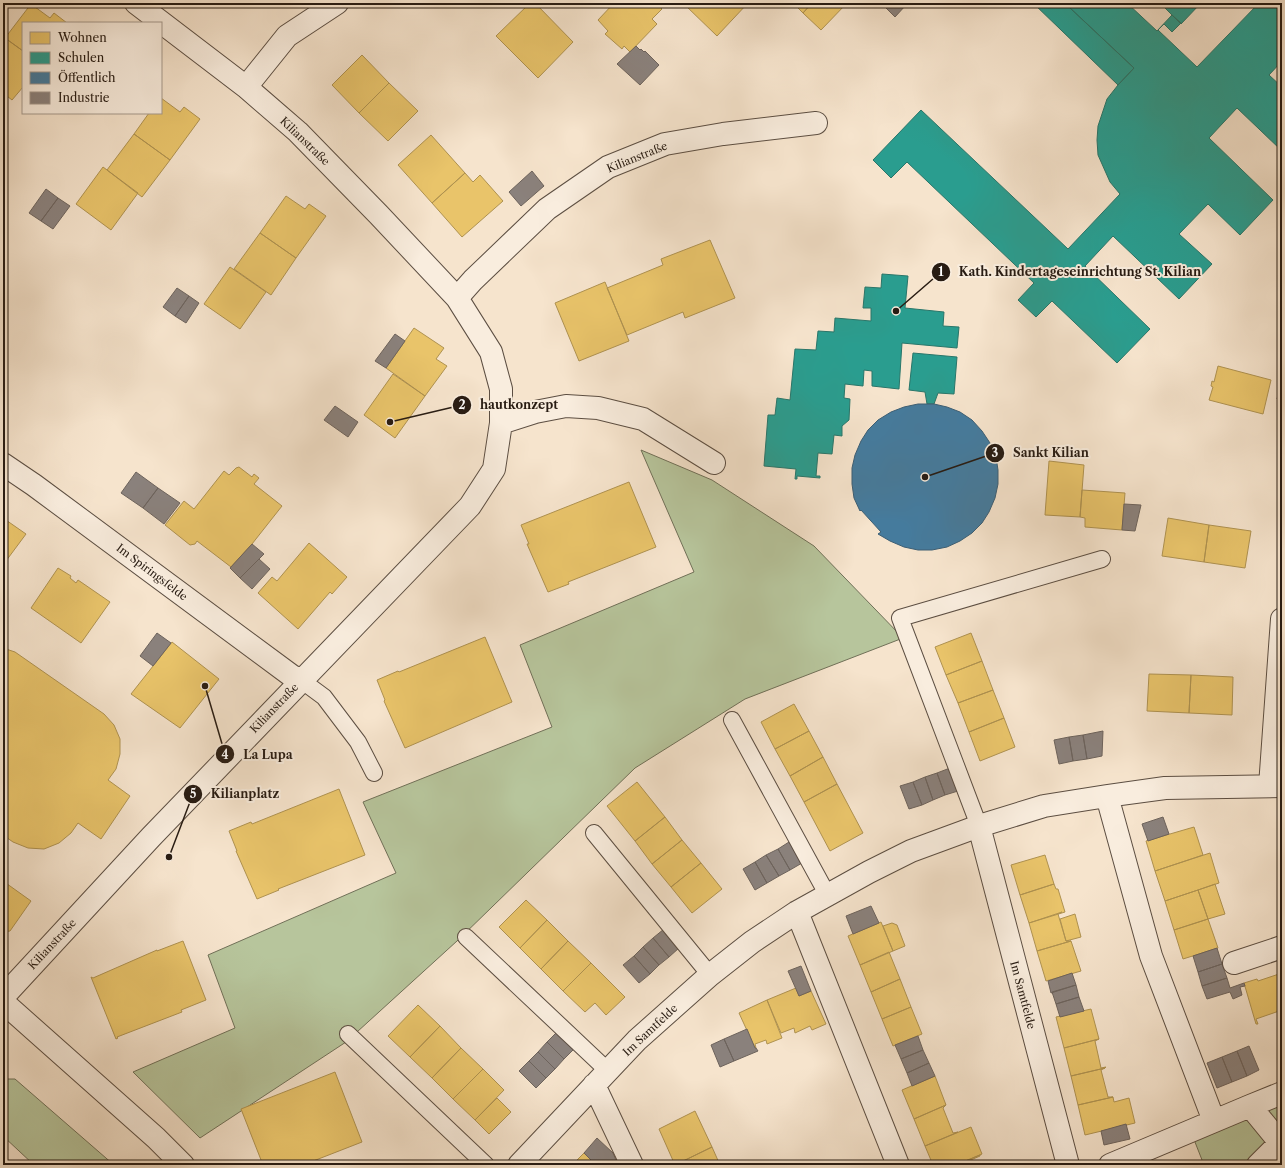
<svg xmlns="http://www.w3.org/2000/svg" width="1285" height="1168" font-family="'Libre Caslon Text',serif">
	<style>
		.green { fill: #b7c59c; stroke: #707058 }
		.homes { fill: #e9c46a; stroke: #af9250 }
		.schools { fill: #2a9d8f; stroke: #29766a }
		.public { fill: #457b9d; stroke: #3c5e74 }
		.industry { fill: #8a817c; stroke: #6d635c }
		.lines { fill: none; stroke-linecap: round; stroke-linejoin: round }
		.service-casing { stroke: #5c4e42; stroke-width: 18 }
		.minor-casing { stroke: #5c4e42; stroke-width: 24 }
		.service { stroke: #f9edde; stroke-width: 16 }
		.minor { stroke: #f9edde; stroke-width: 22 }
		.labels { text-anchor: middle; stroke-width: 4; stroke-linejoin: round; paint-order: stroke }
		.street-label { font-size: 11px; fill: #281c13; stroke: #f9edde }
		.leader { fill: none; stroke: #281c13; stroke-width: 1.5 }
		.callout-dot { fill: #281c13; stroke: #f9edde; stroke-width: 1.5 }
		.mark-label { font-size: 12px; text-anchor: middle; font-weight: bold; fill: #fff }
		.callout-label { font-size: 12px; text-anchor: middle; font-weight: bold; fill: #281c13; stroke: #f9edde; stroke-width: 4; stroke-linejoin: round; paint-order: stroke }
	</style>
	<rect width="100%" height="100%" fill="#f6e4cd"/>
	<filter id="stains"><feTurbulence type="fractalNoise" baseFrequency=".005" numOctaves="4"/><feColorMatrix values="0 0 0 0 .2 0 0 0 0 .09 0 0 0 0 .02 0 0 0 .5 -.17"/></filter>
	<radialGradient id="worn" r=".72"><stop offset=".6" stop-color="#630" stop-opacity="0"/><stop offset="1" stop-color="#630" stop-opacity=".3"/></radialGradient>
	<path class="green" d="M641 450 712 480 814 546 903 638 745 699 635 768 457 941 346 1042 200 1138 133 1072 235 1028 208 955 396 873 363 802 552 727 520 645 694 572Z
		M3 1079H15L114 1165H34L3 1136Z
		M1282 1100V1128L1248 1165H1204L1193 1137Z"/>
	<path class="homes" d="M530 3H535L573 42 538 78 496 36Z
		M614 3H656L662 9 652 19 657 24 630 52 624 46 622 49 605 34 608 31 598 20Z
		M687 3H748L717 36 685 5Z
		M793 3H812L803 13Z
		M812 3H847L821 30 803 13Z
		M31 4 50 18 54 13 67 23H23V51L5 38Z
		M5 38 23 51V87L12 100 3 93V41Z
		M362 55 389 83 359 113 332 85Z
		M389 83 418 111 388 141 359 113Z
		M3 93 8 97 3 104Z
		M161 98 180 112 184 107 200 119 170 160 134 134 149 113H161Z
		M134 134 170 160 142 197 107 170Z
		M431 135 465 173 432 203 398 165Z
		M103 167 138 193 111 230 76 204Z
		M465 173 473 182 480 175 503 201 462 237 432 203Z
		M286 196 305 209 309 204 326 216 296 258 260 233Z
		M260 233 296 258 271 295 234 269Z
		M710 240 735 298 685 318 683 312 627 335 607 288 663 265 661 259Z
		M230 267 266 292 240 329 204 304Z
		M605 282 629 341 579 361 555 303Z
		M414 328 444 348 436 359 447 366 425 396 386 368Z
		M1218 366 1271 380 1263 414 1209 400 1213 387 1211 386 1212 381 1214 382Z
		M393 374 425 396 395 438 364 415Z
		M1049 461 1084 465 1080 517 1045 515Z
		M239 467 252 477 254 474 259 478 254 484 282 506 252 544 231 567 197 541 195 544 190 545 165 525 184 501 194 509 224 471 229 475 236 468Z
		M629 482 656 547 568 582 569 584 548 592 527 544H529L521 525Z
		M1082 490 1125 493 1122 530 1085 527V518L1080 517Z
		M3 518 26 534 3 565Z
		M1168 518 1209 525 1204 562 1162 556Z
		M1209 525 1251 531 1245 568 1204 562Z
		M309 543 347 577 332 594 330 592 298 629 258 593 272 577 277 581Z
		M58 568 71 576 70 578 76 583 78 580 110 602 81 643 31 608Z
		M971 633 982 661 946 675 935 647Z
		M485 637 512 702 405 748 384 701 385 700 377 680 398 671 399 672Z
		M172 642 219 679 180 728 131 694Z
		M3 648 15 652 104 714 114 725 120 739V754L116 769 108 780 130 796 101 839 78 823 71 833 59 843 44 849 28 848 13 842 3 835Z
		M982 661 993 690 958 703 946 675Z
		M1149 674 1191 675 1189 713 1147 711Z
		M1191 675 1233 677 1232 715 1189 713Z
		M993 690 1004 718 969 732 958 703Z
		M794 704 809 731 775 749 761 722Z
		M1004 718 1015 747 980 761 969 732Z
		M809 731 823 757 790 776 775 749Z
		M823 757 837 784 804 802 790 776Z
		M637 782 665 817 635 841 607 806Z
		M837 784 863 833 830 851 804 802Z
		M339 789 365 855 278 889 279 890 257 899 236 851H237L229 831 251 822 252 824Z
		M665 817 682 840 652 864 635 841Z
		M1194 827 1203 855 1155 871 1146 841Z
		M682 840 701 863 671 887 652 864Z
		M1210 853 1219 883 1165 901 1155 871Z
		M1045 855 1054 884 1020 895 1011 865Z
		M701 863 722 889 692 913 671 887Z
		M3 881 31 901 10 931 3 932Z
		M1054 884 1056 889H1058L1065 912 1029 923 1020 895Z
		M1215 884 1225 914 1208 919 1198 890Z
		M1198 890 1208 919 1174 930 1165 901Z
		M526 900 547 920 520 948 499 927Z
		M1062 912 1058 914 1066 941H1071L1037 951 1029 923Z
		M1075 914 1081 937 1066 941 1060 919Z
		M1208 919 1218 948 1183 959 1174 930Z
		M547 920 568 941 541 969 520 948Z
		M881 922 893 951 860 965 848 936Z
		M892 923 897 925 905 946 893 951 883 926Z
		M183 941 206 1000 181 1010 182 1012 117 1037 118 1038 116 1039 91 977 93 978 157 950V951Z
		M568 941 591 963 563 991 541 969Z
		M1071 941 1081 971 1046 981 1037 951Z
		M889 952 900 979 871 992 860 965Z
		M591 963 625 997 606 1015 595 1003 585 1012 563 991Z
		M1282 973V1010L1256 1019 1258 1024H1256L1244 983 1257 979 1258 981Z
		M900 979 911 1007 882 1019 871 992Z
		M796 988 799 996 811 991 826 1024 812 1030 810 1026 795 1033 794 1028 781 1033 767 1000Z
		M767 1000 782 1038 767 1044 766 1040 755 1044 756 1048H755L739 1013Z
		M418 1005 440 1026 410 1057 388 1036Z
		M911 1007 922 1034 893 1046 882 1019Z
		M1091 1009 1099 1039 1064 1048 1056 1017Z
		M440 1026 461 1048 432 1078 410 1057Z
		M1099 1039 1095 1041 1101 1068 1106 1067 1105 1068 1071 1076 1064 1048Z
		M461 1048 483 1069 453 1099 432 1078Z
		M1105 1068 1101 1070 1108 1097H1113L1078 1105 1071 1076Z
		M483 1069 504 1090 475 1120 453 1099Z
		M335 1072 362 1142 303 1165H263L241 1109Z
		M935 1076 946 1105 914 1119 902 1090Z
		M1113 1097 1114 1102 1129 1098 1135 1123 1085 1135 1078 1105Z
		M497 1098 511 1112 489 1134 475 1120Z
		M946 1105 943 1108 953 1133 958 1132 925 1146 914 1119Z
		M695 1111 712 1147 675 1165 659 1129Z
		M971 1127 982 1154 956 1165H933L925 1146Z
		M712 1147 720 1165H675Z
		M584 1153 596 1165H572Z
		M980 1155V1156L966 1162 967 1165H956Z"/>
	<path class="schools" d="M1033 3H1073L1069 7 1134 68 1118 85Z
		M1073 3H1127L1157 31 1172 15 1181 23 1172 32 1164 24 1158 30 1197 67 1259 3H1282V61L1269 75 1282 87V151L1237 108 1209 138 1273 200 1240 235 1208 204 1179 234 1212 264 1179 299 1113 236 1085 266 1150 329 1117 363 1052 301 1036 317 1018 300 1034 283 907 162 891 178 873 160 921 110 1068 249 1120 194 1110 182 1098 155 1097 140 1098 126 1107 99 1118 85 1134 68 1069 7Z
		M1160 3H1201L1181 24Z
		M882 274 908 276 905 308 944 312 943 326 959 327 957 348 902 343 899 389 872 386V371L864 370 863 386 845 384 844 398 850 399 849 420 842 426V436L834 435 832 454 818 453 816 476H820V478L797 476V479H795L796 469 764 466 768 415H775L777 398 790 400 795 349 816 350 818 331 834 332 835 318 871 321V308H863L865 287 881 288Z
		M913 353 957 357 954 394 938 393 934 404H927L925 392 909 390Z"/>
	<path class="public" d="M918 404H934L947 407 960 412 972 420 982 431 990 443 996 457 998 470V484L995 498 989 512 982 523 972 533 960 541 947 547 932 550H918L904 547 890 541 878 534 881 532 861 510 860 511 854 498 852 484V468L855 455 861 441 868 430 878 420 891 412 904 407Z"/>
	<path class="industry" d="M881 3H904L906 5 895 17Z
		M636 46 640 50 641 49 644 52 645 51 659 65 640 85 617 64Z
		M532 171 544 186 521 206 509 192Z
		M46 189 58 198 41 221 29 213Z
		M58 198 70 206 53 229 41 221Z
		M177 288 189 296 175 316 163 307Z
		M189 296 199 303 186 323 175 316Z
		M395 334 405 341 386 368 375 361Z
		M1282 380V399H1277Z
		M335 406 358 422 348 437 324 420Z
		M136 472 158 488 143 508 121 493Z
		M158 488 180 503 164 524 143 508Z
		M1124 504 1141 505 1135 531 1122 530Z
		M252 544 264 554 240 578 230 568Z
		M259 559 270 569 252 589 240 578Z
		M157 633 171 643 153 666 140 656Z
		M1103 731 1102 756 1087 759 1083 735Z
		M1083 735 1087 759 1073 761 1069 737Z
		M1069 737 1073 761 1059 764 1054 740Z
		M950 768 958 791 945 795 937 773Z
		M937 773 945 795 933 800 925 777Z
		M925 777 933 800 922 805 913 782Z
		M913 782 922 805 909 809 900 786Z
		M1163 817 1169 834 1148 841 1142 824Z
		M789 842 802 863 790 870 778 849Z
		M778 849 790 870 779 876 766 855Z
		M766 855 779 876 767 883 755 862Z
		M755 862 767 883 755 890 743 869Z
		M871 906 879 923 853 934 846 916Z
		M664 929 679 948 669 957 653 938Z
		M653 938 669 957 659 965 643 947Z
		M643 947 659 965 650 974 634 956Z
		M1217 948 1222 964 1198 972 1193 956Z
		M634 956 650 974 639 983 623 965Z
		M1222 964 1227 978 1202 986 1198 972Z
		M801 966 811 991 799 996 788 971Z
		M1072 973 1076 985 1051 993 1048 981Z
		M1227 978 1230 988 1244 983 1245 986 1240 987 1242 995 1233 999 1230 992 1207 999 1202 986Z
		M1076 985 1079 997 1056 1004 1052 992Z
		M1079 997 1084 1011 1060 1017 1056 1004Z
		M747 1029 755 1048H756L758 1051 734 1061 724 1039Z
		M557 1032 574 1049 564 1059 547 1042Z
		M918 1036 923 1050 901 1059 895 1045Z
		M724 1039 734 1061 720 1067 711 1045Z
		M547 1042 564 1059 555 1069 538 1052Z
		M1249 1046 1259 1070 1247 1076 1237 1051Z
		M923 1050 929 1063 907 1073 901 1059Z
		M1237 1051 1247 1076 1232 1082 1222 1057Z
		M538 1052 555 1069 546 1078 529 1061Z
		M1222 1057 1232 1082 1217 1088 1207 1063Z
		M529 1061 546 1078 536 1088 519 1071Z
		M929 1063 935 1076 912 1086 907 1073Z
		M1126 1124 1130 1139 1104 1145 1101 1131Z
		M597 1138 613 1153 618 1165H596L584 1153Z
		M1199 1162 1201 1165H1191Z"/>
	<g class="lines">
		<defs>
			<path id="service" d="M301 680 324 697 358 742 374 773
				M732 720 827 894
				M979 826 900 618 1102 559
				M594 833 710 975
				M466 937 608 1071
				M348 1034 486 1165"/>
			<path id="minor" d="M246 87 287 36 337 3
				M457 298 473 280 547 209 608 167 665 144 723 134 816 123
				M501 423 535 412 566 406 598 408 643 419 714 463
				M3 464 34 485 292 676 301 680
				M1270 786 1282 619
				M1107 796 1151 956 1214 1121
				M979 826 1068 1165
				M797 912 898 1165
				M1234 963 1282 947
				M3 997 151 837 470 506 494 469 501 423V389L491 352 457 298 379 215 298 132 246 87 136 3
				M3 1002 156 1138 183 1165
				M594 1085 632 1165
				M1250 1106 1282 1145
				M519 1165 637 1040 710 975 752 942 797 912 869 872 911 851 979 826 1044 806 1107 796 1165 788 1282 786
				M1110 1165 1250 1106 1282 1093
				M1258 1165 1282 1141"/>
		</defs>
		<use href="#service" class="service-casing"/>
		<use href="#minor" class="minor-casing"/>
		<use href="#service" class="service"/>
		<use href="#minor" class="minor"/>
	</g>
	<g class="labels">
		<g class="street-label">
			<text transform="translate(305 141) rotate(44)" y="4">Kilianstraße</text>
			<text transform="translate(637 157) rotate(-22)" y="4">Kilianstraße</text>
			<text transform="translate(152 572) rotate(37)" y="4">Im Spiringsfelde</text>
			<text transform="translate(274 708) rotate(-46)" y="4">Kilianstraße</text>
			<text transform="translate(52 944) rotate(-47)" y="4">Kilianstraße</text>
			<text transform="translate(1023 995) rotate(75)" y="4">Im Samtfelde</text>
			<text transform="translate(650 1030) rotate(-43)" y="4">Im Samtfelde</text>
		</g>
	</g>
	<path class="leader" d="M896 311L941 272M390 422L462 405M925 477L995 453M205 686L225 754M169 857L193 794"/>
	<g class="callout-dot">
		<circle cx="896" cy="311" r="4"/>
		<circle cx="390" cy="422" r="4"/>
		<circle cx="925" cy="477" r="4"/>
		<circle cx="205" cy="686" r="4"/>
		<circle cx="169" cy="857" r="4"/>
		<circle cx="941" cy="272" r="10"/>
		<circle cx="462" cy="405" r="10"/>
		<circle cx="995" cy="453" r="10"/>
		<circle cx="225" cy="754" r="10"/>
		<circle cx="193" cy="794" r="10"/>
	</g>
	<g class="mark-label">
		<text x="941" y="276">1</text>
		<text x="462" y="409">2</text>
		<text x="995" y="457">3</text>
		<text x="225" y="759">4</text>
		<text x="193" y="798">5</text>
	</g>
	<g class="callout-label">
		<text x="1080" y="276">Kath. Kindertageseinrichtung St. Kilian</text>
		<text x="519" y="409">hautkonzept</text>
		<text x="1051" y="457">Sankt Kilian</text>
		<text x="268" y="759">La Lupa</text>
		<text x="245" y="798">Kilianplatz</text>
	</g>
	<rect width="1285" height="1168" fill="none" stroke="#f6e4cd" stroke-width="16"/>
	<rect x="4" y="4" width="1277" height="1160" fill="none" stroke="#281c13" stroke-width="2"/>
	<rect x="8" y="8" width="1269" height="1152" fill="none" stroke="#281c13"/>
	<rect x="22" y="22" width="140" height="92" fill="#f9edde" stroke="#a5998d"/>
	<rect x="30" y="32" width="20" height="12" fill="#e9c46a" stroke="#a5998d"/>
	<text x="58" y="42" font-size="12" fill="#281c13">Wohnen</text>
	<rect x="30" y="52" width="20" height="12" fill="#2a9d8f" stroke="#a5998d"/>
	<text x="58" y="62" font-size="12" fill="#281c13">Schulen</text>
	<rect x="30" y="72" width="20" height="12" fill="#457b9d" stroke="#a5998d"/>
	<text x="58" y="82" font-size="12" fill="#281c13">Öffentlich</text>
	<rect x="30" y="92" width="20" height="12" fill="#8a817c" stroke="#a5998d"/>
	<text x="58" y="102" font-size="12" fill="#281c13">Industrie</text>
	<rect width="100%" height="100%" filter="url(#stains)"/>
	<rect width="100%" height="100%" fill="url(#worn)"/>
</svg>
